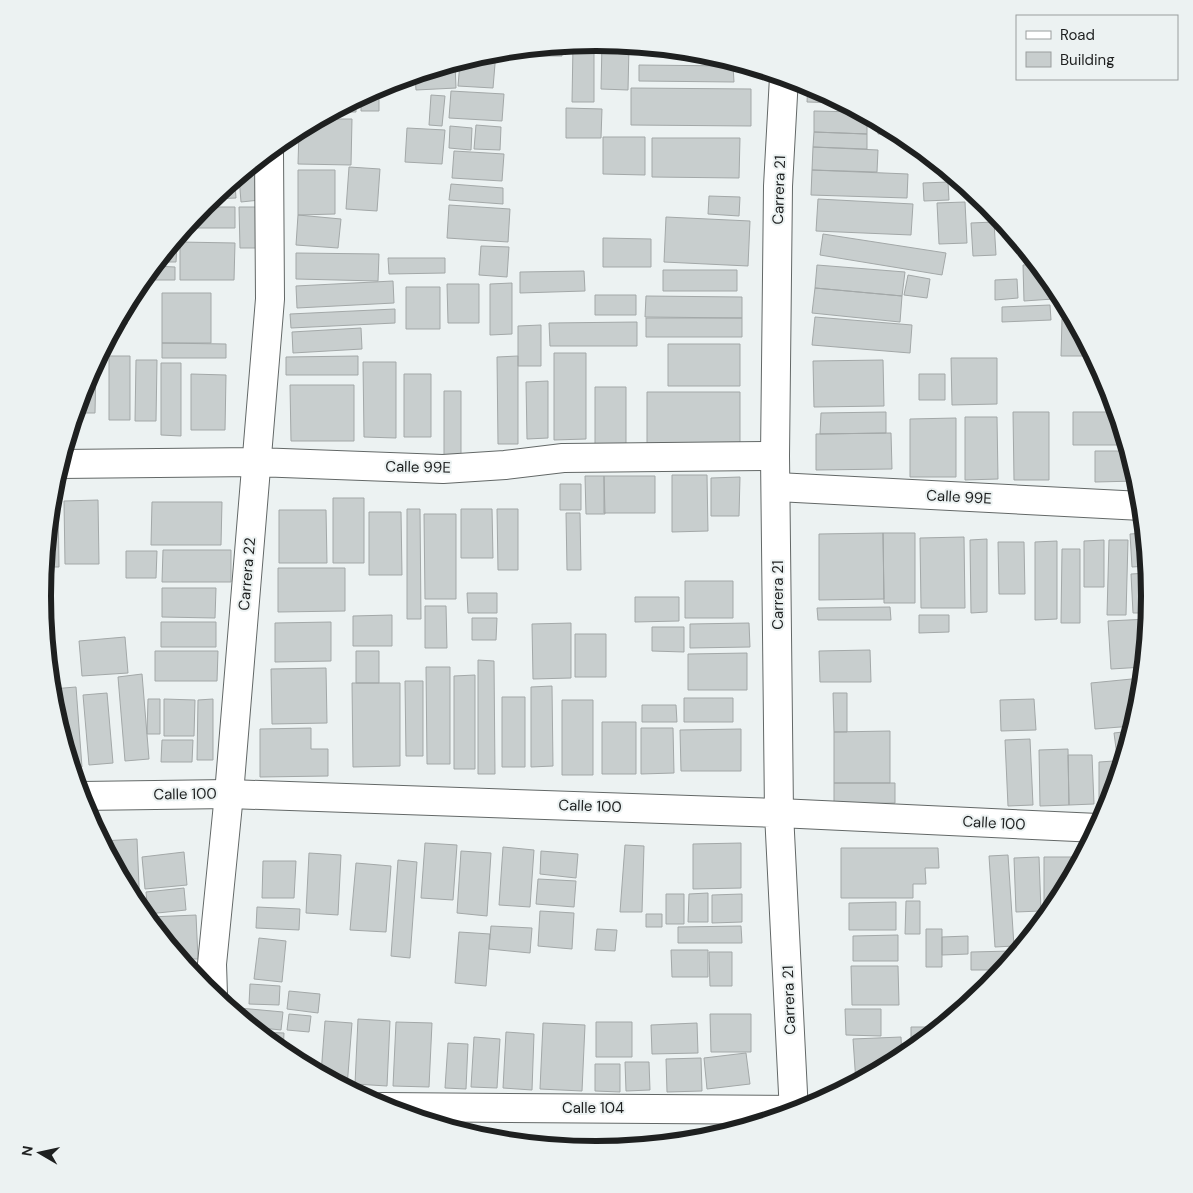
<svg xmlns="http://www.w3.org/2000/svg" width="1193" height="1193" font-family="'DM Sans',sans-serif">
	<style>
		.building { fill: #c8cece; stroke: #a3a8a8 }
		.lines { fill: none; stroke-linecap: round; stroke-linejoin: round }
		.street-casing { stroke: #636867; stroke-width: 30 }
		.secondary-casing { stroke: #636867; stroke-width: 30 }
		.street { stroke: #fff; stroke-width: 28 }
		.secondary { stroke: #fff; stroke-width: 28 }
		.labels { text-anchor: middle; stroke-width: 4; stroke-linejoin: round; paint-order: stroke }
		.street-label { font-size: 15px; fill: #1e2020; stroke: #ecf2f2 }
		.rim { fill: none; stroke: #1e2020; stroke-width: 6 }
	</style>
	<rect width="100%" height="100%" fill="#ecf2f2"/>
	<path class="building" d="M594 43V102H572L573 45Z
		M602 43 629 46 628 90 601 89Z
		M562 46V56H522V50Z
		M683 51 705 53 719 58 683 57Z
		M496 52 493 88 458 86 460 62Z
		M455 63 456 88 416 90 415 75Z
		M639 65 733 66 734 82 639 81Z
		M406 78V87L381 86 385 85Z
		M808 84 809 85 842 103 807 102Z
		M631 88 751 89V126L631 125Z
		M373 91H379V111H361V97Z
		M451 91 504 94 502 121 449 118Z
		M431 95 445 96 442 126 429 125Z
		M356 100V112H341V108Z
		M566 108 602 109 601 138H566Z
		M814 111 860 112 867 116V134L814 132Z
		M321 119H352L351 165 298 164 299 131Z
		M878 122 900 134H878Z
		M476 125 501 127 500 150 474 149Z
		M450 126 472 128 471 150 449 148Z
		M407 128 445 130 442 164 405 162Z
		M814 132 867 134V149L813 147Z
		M603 137H645V175L603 174Z
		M652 138H740L739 178 652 177Z
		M813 147 878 150 877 172 812 170Z
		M454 151 504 154 502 181 452 178Z
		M257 167 260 200 241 202 239 177 250 168Z
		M349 167 380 169 377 211 346 209Z
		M298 170H335V214L298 215Z
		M812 170 908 174 907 198 811 195Z
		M948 182 949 200 924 201 923 183Z
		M230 184H235L236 198 212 199Z
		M451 184 503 188V204L449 200Z
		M709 196 740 197 739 216 708 214Z
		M818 199 913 204 911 235 816 231Z
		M965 202 967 243 939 244 937 203Z
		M449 205 510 209 508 242 447 238Z
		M203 207H235V228H185Z
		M239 207H259L260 248H240Z
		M298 215 341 219 338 248 296 245Z
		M666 217 750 221 748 266 664 262Z
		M994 222 996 255 973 256 971 223Z
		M823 234 946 253 942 275 820 255Z
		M603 238 651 239V267H603Z
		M180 242 235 243 234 280H180Z
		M172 244H177L176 262H161V258Z
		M481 246 509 247 507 277 479 275Z
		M296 253 379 254 378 281 296 279Z
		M388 258H445V273L389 274Z
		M1037 264 1052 283 1053 299 1024 301 1023 265Z
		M817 265 905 272 902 296 815 288Z
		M154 266 175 267V280H147V275Z
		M663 270H737V291H663Z
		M584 271 585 291 520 293V272Z
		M908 275 930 279 927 298 904 295Z
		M1017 279 1018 298 995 300V280Z
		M393 281 394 303 297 308 296 286Z
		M512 283V334L490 335V284Z
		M447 284H479V323H448Z
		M406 287H440V329H406Z
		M815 288 902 296 900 322 812 313Z
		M162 293H211V343H162Z
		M595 295H636V315H595Z
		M646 296 742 297V318L645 317Z
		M128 304 127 324H117Z
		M1050 305 1051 320 1002 322V307Z
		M395 309V323L291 328 290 314Z
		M815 317 912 325 910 353 812 345Z
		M646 318H742V337H646Z
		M1062 319H1073L1093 356H1061Z
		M637 322V346H550L549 323Z
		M541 325V366H518V326Z
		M361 328 362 349 293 353 292 332Z
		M162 343 226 344V358H162Z
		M668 344H740V386H668Z
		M554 353H586V439L554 440Z
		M109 356H130V420H109Z
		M358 356V375H286V357Z
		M518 356V444H498L497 357Z
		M951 358H997V404L952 405Z
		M136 360H157L156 421H135Z
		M883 360 884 406 814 407 813 361Z
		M363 362H396V438L364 437Z
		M96 363 95 413H76L85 384Z
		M161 363H181V436L161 435Z
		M191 374 226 375 225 430H191Z
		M404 374H431V437H404Z
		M919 374H945V400H919Z
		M548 381V438L527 439 526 382Z
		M290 385H354V441H291Z
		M595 387H626V452H595Z
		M444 391H461V456H444Z
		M647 392H740V452H647Z
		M886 412V433L820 434 821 413Z
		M1013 412H1049V480H1014Z
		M1073 412H1117L1127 445H1073Z
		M965 417H997L998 479 965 480Z
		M956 418V477H910V419Z
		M891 433 892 469 816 470V434Z
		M1095 451H1128L1138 481 1095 482Z
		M672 475H707L708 531 672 532Z
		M585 476H604L605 514H586Z
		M604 476H655V513H604Z
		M740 477 739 516H711V478Z
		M560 484H581V510H560Z
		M333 498H364V563H333Z
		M58 500 59 567H45L52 501Z
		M98 500 99 564H65L64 501Z
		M152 502H222L221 545H151Z
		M407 509H420L421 619H407Z
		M461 509H492L493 558H461Z
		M497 509H518V570H498Z
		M279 510H326L327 563H279Z
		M369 512H401L402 575H369Z
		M566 513H580L581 570H567Z
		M424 514H456V599H425Z
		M883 533H915V603H884Z
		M883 533 884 599 819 600V534Z
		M1144 533 1147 566 1132 567 1130 534Z
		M964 537 965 608H921L920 538Z
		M987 539V612L971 613 970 540Z
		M1104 540V587H1084V541Z
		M1109 540H1128L1126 615H1107Z
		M1057 541V619L1035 620V542Z
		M998 542H1024L1025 594H999Z
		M1062 549H1080V623H1061Z
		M163 550H231V582H162Z
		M126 551H157L156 578H126Z
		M278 568H345V611L278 612Z
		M1148 573 1150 597 1149 613H1133L1131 574Z
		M685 581H733V618H685Z
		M162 588H216L215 618 162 617Z
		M467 593H497V613H468Z
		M635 597H679V621L635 622Z
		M425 606H446L447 648H425Z
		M890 607 891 620H818L817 608Z
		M392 615V646H353V616Z
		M919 615H949V632L919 633Z
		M472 618H497L496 640H472Z
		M1148 619 1144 667 1111 669 1108 621Z
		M161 622H216V647H161Z
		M331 622V661L275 662V623Z
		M571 623V678L533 679 532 624Z
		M749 623 750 647 690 648V624Z
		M652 627H684V652L652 651Z
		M575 634H606V677H575Z
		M125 637 128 673 82 676 79 641Z
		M870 650 871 682H820L819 651Z
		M155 651H218L217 681H155Z
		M356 651H379V683H356Z
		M747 653V690H688V654Z
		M478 660 494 661 495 774H478Z
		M426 667H450V764H427Z
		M326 668 327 723 272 724 271 669Z
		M142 674 149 759 125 761 118 677Z
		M475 675V769H454V676Z
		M1142 678 1140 705 1133 726 1095 729 1091 683Z
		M405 681H423V756H406Z
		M352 683H400V766L353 767Z
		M552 686 553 766 531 767V687Z
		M76 687 82 767 72 768 54 706 52 689Z
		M107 693 113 763 89 765 83 695Z
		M833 693H847V732H834Z
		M502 697H525V767H502Z
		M684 698H733V722H684Z
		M148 699H160V734H147Z
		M164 699 195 700 194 736H164Z
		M213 699V760H197L198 700Z
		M1034 699 1036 730 1001 731 1000 700Z
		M562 700H593V775H562Z
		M642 705H676L677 722H642Z
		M602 722H636V774H602Z
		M311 728V749H328V776L260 777V729Z
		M641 728H673L674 773 641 774Z
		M741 729V771H681L680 730Z
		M890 731V783H834V732Z
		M1132 731 1124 755 1117 756 1114 733Z
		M1030 739 1033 805 1008 806 1005 740Z
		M162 740H193L192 762H161Z
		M1068 749 1069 805 1040 806 1039 750Z
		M1068 755H1092L1094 804 1069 805Z
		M1114 761V791L1106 813H1099V762Z
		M834 783H895V803L834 804Z
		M137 839 140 909 102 841Z
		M425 843 457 845 453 900 421 898Z
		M741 843V888L693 889V844Z
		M625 845 644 846 642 912H620Z
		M503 847 534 850 530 907 499 905Z
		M841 848H938L939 868H925L926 884H913V898H841Z
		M461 851 491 853 487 916 457 913Z
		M541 851 578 854 576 878 540 874Z
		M184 852 187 885 145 889 142 857Z
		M309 853 341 855 338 915 306 913Z
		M1008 855 1014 946 995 947 989 856Z
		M1039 857 1041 911 1016 912 1014 858Z
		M1044 857H1074V872L1053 910H1044Z
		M398 860 417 862 410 958 391 956Z
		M263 861H296L294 898H262Z
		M356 863 391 866 386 932 350 930Z
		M538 879 576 881 574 907 536 904Z
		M184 888 186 910 148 914 146 892Z
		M708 893V922H688L689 894Z
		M666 894H684V924H666Z
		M742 894V922L712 923V895Z
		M906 901H920V934H905Z
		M896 902V930H849V903Z
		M257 907 300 909 299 930 256 928Z
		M540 911 574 913 572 949 538 946Z
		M646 914H662V927H646Z
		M196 915 198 959H181L151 922 150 917Z
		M491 926 532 928 530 953 489 949Z
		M741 926 742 943H678V927Z
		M597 929 617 930 615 951 595 950Z
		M926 929H942V967H926Z
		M459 932 490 934 486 986 455 983Z
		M898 935V961H853V936Z
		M968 936V954L942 955V937Z
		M259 938 286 941 282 982 254 979Z
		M671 950H708V977H672Z
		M1012 951V959L1003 970H971V952Z
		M709 952H732V986H710Z
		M851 966H898L899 1005H852Z
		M189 969H200L201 984Z
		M250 984 280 986 279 1005 249 1004Z
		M289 991 320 994 318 1013 287 1009Z
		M239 1008 283 1012 281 1030 252 1027 238 1016Z
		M845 1009H881V1036L846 1035Z
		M289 1014 311 1016 309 1032 287 1030Z
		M710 1014H751V1052H711Z
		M358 1019 390 1021 387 1086 355 1084Z
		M325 1021 352 1023 347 1087 321 1074Z
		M396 1022 432 1023 429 1087 393 1086Z
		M596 1022H632V1057H596Z
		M543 1023 585 1025 582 1091 540 1089Z
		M697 1023 698 1053 652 1054 651 1025Z
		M911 1027H929L930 1036 911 1051Z
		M259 1032 284 1033 283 1053Z
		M506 1032 534 1034 532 1090 503 1088Z
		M474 1037 500 1039 497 1088 471 1087Z
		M901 1037 902 1059 856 1083 853 1039Z
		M448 1043 468 1044 466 1089 445 1088Z
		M746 1053 750 1084 707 1089 704 1058Z
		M701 1058 702 1091 667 1092 666 1059Z
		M625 1062H649L650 1090 626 1091Z
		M595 1064H620V1092L595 1091Z
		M527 1140V1144L497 1141Z
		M542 1140H607V1149L596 1150 542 1145Z
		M674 1140V1143L630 1147V1141Z"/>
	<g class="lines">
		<defs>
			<path id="street" d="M60 464 256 462 443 469 505 465 563 458 775 456
				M777 487 1142 506
				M779 813 1098 828
				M213 995 212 964 229 794 270 299 269 152
				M382 1107 804 1110"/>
			<path id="secondary" d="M784 77 778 186 775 456 779 813 794 1113
				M81 796 229 794 779 813"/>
		</defs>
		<use href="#street" class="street-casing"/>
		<use href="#secondary" class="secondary-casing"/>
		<use href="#street" class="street"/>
		<use href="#secondary" class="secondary"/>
	</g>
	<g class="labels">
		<g class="street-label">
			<text transform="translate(779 190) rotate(-88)" y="5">Carrera 21</text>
			<text transform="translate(418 467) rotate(1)" y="5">Calle 99E</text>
			<text transform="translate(959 497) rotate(3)" y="5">Calle 99E</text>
			<text transform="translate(247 574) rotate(-85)" y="5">Carrera 22</text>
			<text transform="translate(778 595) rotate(-90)" y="5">Carrera 21</text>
			<text transform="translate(185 794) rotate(-1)" y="5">Calle 100</text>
			<text transform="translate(590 806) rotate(2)" y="5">Calle 100</text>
			<text transform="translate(994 823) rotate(3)" y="5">Calle 100</text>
			<text transform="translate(789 1000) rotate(-92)" y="5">Carrera 21</text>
			<text x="593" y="1113">Calle 104</text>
		</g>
	</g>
	<path d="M0 0H1193V1193H0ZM51 596a545 545 0 1 1 1090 0a545 545 0 1 1-1090 0Z" fill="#ecf2f2" fill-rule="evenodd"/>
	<path class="rim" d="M51 596a545 545 0 1 1 1090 0a545 545 0 1 1-1090 0Z"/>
	<rect x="1016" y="15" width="162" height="65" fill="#ecf2f2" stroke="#9a9e9e"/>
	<rect x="1026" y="31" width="25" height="8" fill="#ffffff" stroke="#9a9e9e"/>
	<text x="1060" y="40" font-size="15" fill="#1e2020">Road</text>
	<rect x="1026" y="52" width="25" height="15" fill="#c8cece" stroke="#9a9e9e"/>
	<text x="1060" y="65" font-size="15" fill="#1e2020">Building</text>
	<g transform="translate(40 1153) rotate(279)" stroke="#ecf2f2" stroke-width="4" paint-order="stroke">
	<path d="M0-4L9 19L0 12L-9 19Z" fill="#1e2020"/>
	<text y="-8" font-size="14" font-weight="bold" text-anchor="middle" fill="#1e2020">N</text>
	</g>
</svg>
